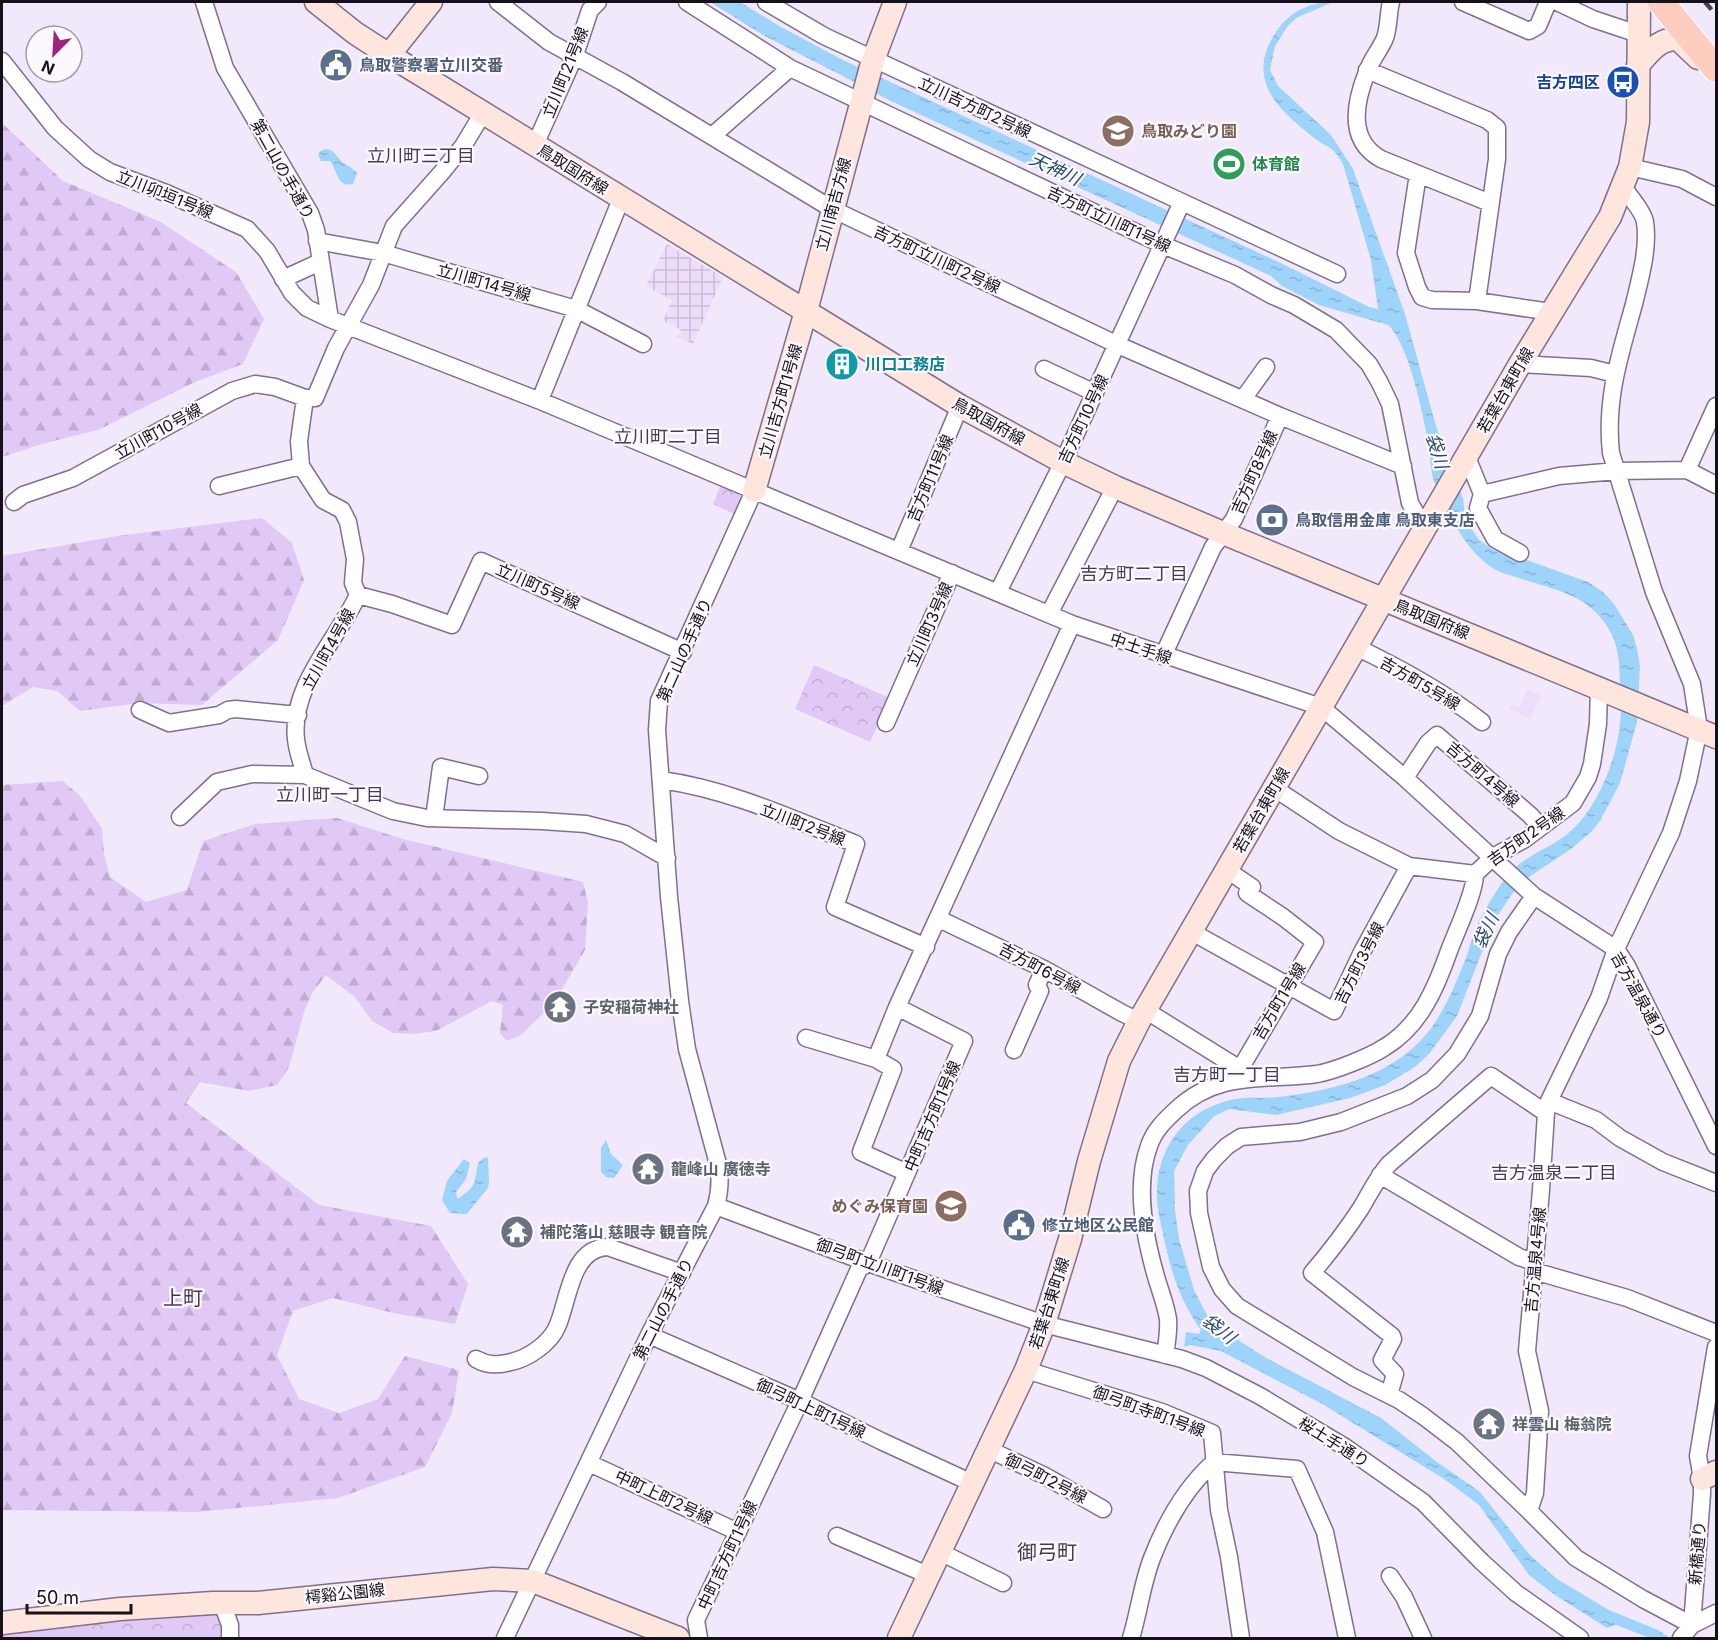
<svg xmlns="http://www.w3.org/2000/svg" width="1718" height="1640" font-family="Inter,'Noto Sans JP',sans-serif">
	<style>
		.built { fill: #edddfb }
		.industrial { fill: url(#industrial-grid) }
		.forest { fill: url(#forest-firs) }
		.park { fill: url(#park-crowns) }
		.water { fill: url(#water-ripples) }
		.lines { fill: none; stroke-linecap: round; stroke-linejoin: round }
		.street-casing { stroke: #7f708b; stroke-width: 19 }
		.secondary-casing { stroke: #7f708b; stroke-width: 25 }
		.primary-casing { stroke: #fff; stroke-width: 28 }
		.street { stroke: #fff; stroke-width: 16 }
		.secondary { stroke: #fee6df; stroke-width: 22 }
		.primary { stroke: #fdcdbf; stroke-width: 26 }
		.rail { stroke: #47404c; stroke-width: 4.5; stroke-dasharray: 10 10; stroke-linecap: butt }
		.labels { text-anchor: middle; stroke-width: 4.5; stroke-linejoin: round; paint-order: stroke }
		.service-label { font-size: 16px; font-weight: bold; fill: #4e5e75; stroke: #fbf8fe; text-anchor: start }
		.street-label { font-size: 16px; fill: #16101a; stroke: #fbf8fe }
		.transit-label { font-size: 16px; font-weight: bold; fill: #164399; stroke: #fbf8fe; text-anchor: end }
		.education-label { font-size: 16px; font-weight: bold; fill: #785e54; stroke: #fbf8fe; text-anchor: start }
		.leisure-label { font-size: 16px; font-weight: bold; fill: #27864d; stroke: #fbf8fe; text-anchor: start }
		.culture-label { font-size: 16px; font-weight: bold; fill: #0d838f; stroke: #fbf8fe; text-anchor: start }
		.worship-label { font-size: 16px; font-weight: bold; fill: #5b616d; stroke: #fbf8fe; text-anchor: start }
		.neighbourhood-label { font-size: 18px; fill: #473952; stroke: #fbf8fe }
		.water-label { font-size: 18px; font-style: italic; fill: #244b65; stroke: #fbf8fe }
		.quarter-label { font-size: 20px; fill: #473952; stroke: #fbf8fe }
	</style>
	<defs>
		<pattern id="industrial-grid" width="8" height="8" patternUnits="userSpaceOnUse" patternTransform="scale(1.5)"><rect width="8" height="8" fill="#edddfb"/><path d="M0 4h8M4 0v8" fill="none" stroke="#cabdd7"/></pattern>
		<pattern id="forest-firs" width="22" height="20" patternUnits="userSpaceOnUse" patternTransform="scale(1.5)"><rect width="22" height="20" fill="#e1c9f5"/><path d="M5 1l3.5 6h-7zM16 11l3.5 6h-7z" fill="#c0acd1"/></pattern>
		<pattern id="park-crowns" width="20" height="18" patternUnits="userSpaceOnUse" patternTransform="scale(1.5)"><rect width="20" height="18" fill="#e1c9f5"/><path d="M2 6a3 3 0 1 1 6 0M12 15a3 3 0 1 1 6 0" fill="none" stroke="#c0acd1"/></pattern>
		<pattern id="water-ripples" width="26" height="14" patternUnits="userSpaceOnUse" patternTransform="scale(1.5)"><rect width="26" height="14" fill="#9ed3fa"/><path d="M2 4q2-2 4 0t4 0M15 11q2-2 4 0t4 0" fill="none" stroke="#87b4d6"/></pattern>
	</defs>
	<rect width="100%" height="100%" fill="#f2e8fb"/>
	<path class="built" d="M1527 689 1541 696 1530 719 1509 709 1511 704 1519 707Z"/>
	<path class="industrial" d="M667 244 723 277 693 344 678 337 681 330 663 321 672 300 646 286Z"/>
	<path class="forest" d="M2 123 63 181 159 221 236 272 264 319 243 364 195 382 98 430 42 444 2 457Z
		M262 518 292 543 304 580 278 640 202 705 139 703 80 711 57 691 33 687 2 706V556L117 536Z
		M63 781 80 796 102 828 104 853 110 877 146 902 187 890 203 841 255 824 337 818 403 839 583 882 588 903 585 950 554 1003 520 1036 507 1041 500 1033 503 1005 492 1001 436 1031 414 1034 393 1033 372 1021 355 997 326 975 312 993 304 1012 289 1067 277 1085 249 1091 200 1082 186 1103 319 1205 431 1226 468 1284 455 1324 393 1313 333 1298 293 1311 277 1355 299 1399 339 1413 378 1399 405 1356 459 1370 452 1413 425 1467 338 1498 198 1512 2 1510V785Z"/>
	<path class="park" d="M721 484 739 491 742 502 736 515 713 504Z
		M814 665 890 698 870 742 795 709Z
		M218 1614 224 1625V1638H2V1630L123 1616 127 1621Z"/>
	<path class="water" d="M710 2H740L781 27 843 60 1285 265 1369 307 1378 309 1371 260 1343 164C1331 143 1329 150 1313 137 1275 107 1244 77 1278 29 1291 11 1311 2 1333 2L1296 18 1287 27 1275 46 1270 70 1278 86 1331 135 1353 169 1405 314 1435 423 1463 499 1465 517 1478 539 1490 548 1505 555 1521 558 1588 582 1603 592 1614 604 1633 635 1637 649 1640 666 1637 722 1620 783 1600 821 1591 832 1571 849 1529 877 1512 894 1494 921 1457 1016 1429 1054 1415 1067 1385 1085 1350 1098 1276 1115 1229 1109 1214 1116 1188 1145 1174 1171 1175 1210 1179 1239 1194 1290 1207 1315 1217 1327 1268 1359 1381 1418 1437 1462 1480 1492 1529 1554 1557 1579 1609 1610 1658 1630 1670 1638H1650L1616 1625 1607 1628 1555 1595 1529 1575 1479 1505 1444 1479 1324 1405 1221 1351 1190 1345 1184 1347 1186 1332 1199 1334 1201 1330C1175 1294 1168 1259 1159 1215 1149 1161 1176 1113 1230 1100 1246 1096 1262 1099 1278 1097 1322 1092 1372 1081 1407 1053 1439 1028 1453 991 1467 955 1472 940 1476 924 1485 910 1494 895 1504 877 1517 866 1535 851 1557 845 1574 828 1599 804 1617 758 1620 723 1622 709 1620 695 1620 682 1619 665 1619 650 1612 635 1593 596 1560 591 1522 579 1514 576 1504 574 1496 570 1484 563 1474 553 1466 542 1456 528 1440 497 1434 481 1430 470 1431 458 1429 447 1424 418 1409 343 1388 325L1319 305 1282 286 1271 276 895 103 765 36Z
		M328 149C336 152 335 155 340 160 344 165 352 166 357 173L353 184C337 188 338 171 330 161H321L318 154 322 150Z
		M606 1140 611 1154 623 1165 614 1178 606 1177 601 1172V1148Z
		M485 1157 488 1158 489 1184 487 1189 467 1214 450 1213 442 1200 447 1181 464 1159 470 1163 466 1179 456 1192 457 1198H459C477 1185 474 1184 478 1163Z"/>
	<g class="lines">
		<defs>
			<path id="street" d="M204 2 225 68 310 213 316 230 330 319 543 402 1072 624 1321 707 1405 778 1534 896 1616 949 1627 966 1716 1146
				M498 2 549 42 622 82 832 209 1118 345 1280 416 1403 466
				M687 2 790 68 1163 245 1235 275 1271 295 1294 305 1336 330 1369 364 1380 383 1390 404 1410 503 1425 529
				M766 2 824 36 1182 202 1063 462 998 592
				M1391 2C1388 14 1389 27 1385 38 1380 50 1371 60 1367 72 1355 102 1347 140 1381 159L1490 203
				M1463 2 1529 31 1538 26 1548 2
				M1557 2 1593 19 1638 34
				M2 61 55 128 89 159 110 172 166 193 247 229 267 251 292 293 307 308 330 319
				M1367 70 1487 120 1497 128V159L1477 301
				M483 113 463 146 442 172 394 226 371 285 336 348 315 398H305L299 441 301 466 323 500 342 510 348 522 355 559 353 583 358 595C337 640 290 686 296 739 297 751 302 763 305 775L393 811 427 818 542 821 586 824 625 834 667 858
				M712 136 790 68
				M535 145 575 55 590 10 598 2
				M1630 167 1682 179 1716 197
				M1418 174 1406 253 1417 287 1422 297 1432 300 1477 301 1551 312
				M1623 187C1629 195 1644 213 1645 222 1649 248 1640 279 1634 304 1620 355 1605 399 1611 453L1654 592 1692 684 1699 729 1688 781 1671 833 1616 949 1599 998 1549 1101 1546 1113 1541 1190 1527 1351 1540 1411 1535 1493 1529 1511 1576 1558 1643 1599 1692 1625 1716 1613
				M1182 202 1337 274
				M317 241 383 253 576 309 643 344
				M283 279 320 262
				M1520 364 1591 368 1615 374
				M1044 369 1095 393
				M1243 399 1266 367
				M540 400 621 199
				M1467 457 1482 494 1559 476 1617 471 1687 470 1716 485
				M1687 470 1716 406
				M219 486 301 466
				M1482 494 1478 508 1495 539 1520 553
				M14 502 23 495 73 478 232 391 255 384 275 387 305 398
				M899 551 960 406
				M358 595 392 604 452 625 481 561 683 652
				M1049 614 1115 487
				M1356 647C1400 668 1444 692 1482 722
				M1163 656 1213 547 1234 519 1280 416
				M140 710 169 723 219 715 228 710 236 709 298 715
				M886 723 952 573
				M1405 778 1428 743 1437 735 1530 815 1541 827
				M661 780C728 789 793 819 856 844L835 907 926 947
				M1274 788 1339 831 1409 866 1475 874 1493 857 1525 839 1573 803 1588 777 1592 764 1598 724 1599 687
				M180 817 217 782 252 774 305 775
				M434 818 441 767 479 776
				M939 919 1044 969 1122 1013 1139 1021
				M1192 932 1334 1011 1362 952 1409 866
				M897 1007 876 1059 893 1069 861 1152 907 1173
				M1145 1010 1240 1069 1315 942 1283 917 1247 893 1252 887 1227 870
				M806 1038 876 1059
				M1014 1050 1040 991 1037 985 1044 969
				M1549 1101 1596 1120 1620 1138 1663 1162 1716 1183
				M1380 1175 1519 1257 1534 1262
				M716 1206 868 1263 1044 1324 1182 1359 1206 1368 1260 1396 1345 1447 1423 1502 1482 1562 1516 1593 1580 1638
				M1534 1271 1627 1298 1716 1333
				M649 1335 800 1401 881 1441 972 1483
				M1165 1355C1167 1343 1169 1331 1168 1319 1166 1306 1161 1293 1157 1280 1145 1239 1134 1187 1149 1146 1154 1131 1164 1121 1176 1110 1218 1070 1265 1081 1317 1074 1334 1071 1370 1057 1385 1047 1420 1026 1436 988 1449 951 1456 932 1475 893 1475 874
				M476 1359C488 1366 498 1365 511 1362 529 1358 550 1343 557 1327 569 1301 570 1248 608 1247L682 1273
				M1026 1370 1162 1412 1212 1433 1219 1510 1229 1557 1241 1638
				M1389 1395 1395 1374 1382 1360 1393 1339 1392 1336 1312 1273C1329 1253 1346 1231 1361 1208 1370 1193 1377 1178 1389 1164L1491 1076 1546 1113
				M988 1449 1045 1476 1103 1509
				M589 1463 738 1532
				M1529 1511 1457 1442 1423 1416 1399 1400 1353 1377 1237 1306 1222 1289 1211 1267 1199 1213 1198 1191 1205 1171 1214 1159 1227 1146 1241 1137 1300 1132 1341 1122 1407 1096 1432 1080 1457 1054 1480 1016 1498 954 1509 932 1534 896
				M837 1536 928 1575
				M940 1552 1003 1583
				M1390 1576 1404 1597 1423 1638
				M222 1603 230 1625V1638
				M505 1638 649 1335 716 1206C720 1191 721 1179 718 1164L687 1049 680 1001 669 897 657 730 659 701 754 491
				M699 1638 696 1620 800 1401 859 1269 868 1263 964 1041 897 1007 1072 624
				M1131 1638C1139 1612 1142 1584 1152 1558 1166 1522 1185 1488 1214 1462L1297 1469 1325 1532 1347 1638
				M1681 1638 1692 1625 1702 1494V1479L1698 1456 1716 1347"/>
			<path id="secondary" d="M316 2 355 33 389 55 960 406 1063 462 1115 487 1223 533 1716 737
				M389 55 431 2
				M1638 65C1650 52 1659 38 1678 39L1698 58
				M754 491 806 311 872 63 895 2
				M1702 1479 1716 1472
				M2 1623 120 1609 213 1603H258L493 1579 533 1581 678 1638
				M899 1638 1026 1370 1044 1324 1070 1239 1089 1161 1119 1061 1139 1021 1520 364 1610 217 1630 167 1638 122 1639 2"/>
			<path id="primary" d="M1661 2 1716 69"/>
		</defs>
		<use href="#street" class="street-casing"/>
		<use href="#secondary" class="secondary-casing"/>
		<use href="#primary" class="primary-casing"/>
		<use href="#street" class="street"/>
		<use href="#secondary" class="secondary"/>
		<use href="#primary" class="primary"/>
		<path class="rail" d="M1705 2 1716 15"/>
	</g>
	<defs>
		<symbol id="civic-disc" viewBox="-11 -11 22 22"><circle r="9.5" fill="#5c6f8a" stroke="#fbf8fe"/><path d="M-.6-6.5H3V-4.5H.6V-3L4-1V1h2V6H-6V1h2V-1L-.6-3ZM-1.2 2.5V6h2.4V2.5Z" fill="#fff"/></symbol>
		<symbol id="bus-disc" viewBox="-11 -11 22 22"><circle r="9.5" fill="#1a4fb4" stroke="#fbf8fe"/><path d="M-5-6H5V4H4V6H2V4H-2V6H-4V4H-5ZM-3.5-4V0h7V-4ZM-3.5 1.2v1.5H-2V1.2ZM2 1.2v1.5H3.5V1.2Z" fill="#fff"/></symbol>
		<symbol id="school-disc" viewBox="-11 -11 22 22"><circle r="9.5" fill="#8d6e63" stroke="#fbf8fe"/><path d="M0-5L7-2L0 1L-7-2ZM-4 1L0 2.5L4 1V4Q0 6-4 4Z" fill="#fff"/></symbol>
		<symbol id="stadium-disc" viewBox="-11 -11 22 22"><circle r="9.5" fill="#2e9e5b" stroke="#fbf8fe"/><path d="M0-5a6.5 5 0 1 0 0 10a6.5 5 0 1 0 0-10ZM-3.5-1.8h7v3.6h-7Z" fill="#fff"/></symbol>
		<symbol id="building-disc" viewBox="-11 -11 22 22"><circle r="9.5" fill="#0f9aa8" stroke="#fbf8fe"/><path d="M-4-6H4V6H1V3H-1V6H-4ZM-2.5-4.3h1.7v1.8h-1.7ZM.8-4.3h1.7v1.8H.8ZM-2.5-1h1.7V.8h-1.7ZM.8-1h1.7V.8H.8Z" fill="#fff"/></symbol>
		<symbol id="bank-disc" viewBox="-11 -11 22 22"><circle r="9.5" fill="#5c6f8a" stroke="#fbf8fe"/><path d="M-6-4H6V4H-6ZM0-2.3a2.3 2.3 0 1 0 0 4.6a2.3 2.3 0 1 0 0-4.6Z" fill="#fff"/></symbol>
		<symbol id="temple-disc" viewBox="-11 -11 22 22"><circle r="9.5" fill="#6b7280" stroke="#fbf8fe"/><path d="M0-6L5-2H3V0L6.5 2.5H4V6H1.5V3h-3V6H-4V2.5H-6.5L-3 0V-2H-5Z" fill="#fff"/></symbol>
	</defs>
	<g fill-rule="evenodd">
		<use href="#civic-disc" x="317" y="46" width="38" height="38"/>
		<use href="#bus-disc" x="1604" y="63" width="38" height="38"/>
		<use href="#school-disc" x="1099" y="112" width="38" height="38"/>
		<use href="#stadium-disc" x="1210" y="145" width="38" height="38"/>
		<use href="#building-disc" x="823" y="345" width="38" height="38"/>
		<use href="#bank-disc" x="1253" y="501" width="38" height="38"/>
		<use href="#temple-disc" x="541" y="988" width="38" height="38"/>
		<use href="#temple-disc" x="629" y="1150" width="38" height="38"/>
		<use href="#school-disc" x="932" y="1187" width="38" height="38"/>
		<use href="#civic-disc" x="1000" y="1206" width="38" height="38"/>
		<use href="#temple-disc" x="498" y="1213" width="38" height="38"/>
		<use href="#temple-disc" x="1470" y="1405" width="38" height="38"/>
	</g>
	<g class="labels">
		<g class="service-label">
			<text x="359" y="71">鳥取警察署立川交番</text>
			<text x="1295" y="526">鳥取信用金庫 鳥取東支店</text>
			<text x="1042" y="1231">修立地区公民館</text>
		</g>
		<g class="street-label">
			<text transform="translate(565 72) rotate(-68)" y="6">立川町21号線</text>
			<text transform="translate(975 107) rotate(25)" y="6">立川吉方町2号線</text>
			<text transform="translate(283 169) rotate(61)" y="6">第二山の手通り</text>
			<text transform="translate(573 169) rotate(32)" y="6">鳥取国府線</text>
			<text transform="translate(165 194) rotate(22)" y="6">立川卯垣1号線</text>
			<text transform="translate(833 204) rotate(-75)" y="6">立川南吉方線</text>
			<text transform="translate(1109 219) rotate(25)" y="6">吉方町立川町1号線</text>
			<text transform="translate(937 259) rotate(25)" y="6">吉方町立川町2号線</text>
			<text transform="translate(484 282) rotate(16)" y="6">立川町14号線</text>
			<text transform="translate(1505 390) rotate(-60)" y="6">若葉台東町線</text>
			<text transform="translate(780 401) rotate(-74)" y="6">立川吉方町1号線</text>
			<text transform="translate(1083 419) rotate(-65)" y="6">吉方町10号線</text>
			<text transform="translate(989 421) rotate(29)" y="6">鳥取国府線</text>
			<text transform="translate(158 431) rotate(-29)" y="6">立川町10号線</text>
			<text transform="translate(1254 472) rotate(-66)" y="6">吉方町8号線</text>
			<text transform="translate(930 478) rotate(-67)" y="6">吉方町11号線</text>
			<text transform="translate(538 586) rotate(24)" y="6">立川町5号線</text>
			<text transform="translate(1432 619) rotate(22)" y="6">鳥取国府線</text>
			<text transform="translate(929 624) rotate(-66)" y="6">立川町3号線</text>
			<text transform="translate(1141 648) rotate(19)" y="6">中土手線</text>
			<text transform="translate(328 649) rotate(-61)" y="6">立川町4号線</text>
			<text transform="translate(684 650) rotate(-66)" y="6">第二山の手通り</text>
			<text transform="translate(1420 683) rotate(30)" y="6">吉方町5号線</text>
			<text transform="translate(1483 774) rotate(41)" y="6">吉方町4号線</text>
			<text transform="translate(1261 810) rotate(-60)" y="6">若葉台東町線</text>
			<text transform="translate(803 824) rotate(21)" y="6">立川町2号線</text>
			<text transform="translate(1526 836) rotate(-35)" y="6">吉方町2号線</text>
			<text transform="translate(1359 963) rotate(-63)" y="6">吉方町3号線</text>
			<text transform="translate(1040 968) rotate(28)" y="6">吉方町6号線</text>
			<text transform="translate(1639 995) rotate(61)" y="6">吉方温泉通り</text>
			<text transform="translate(1279 1001) rotate(-59)" y="6">吉方町1号線</text>
			<text transform="translate(932 1116) rotate(-67)" y="6">中町吉方町1号線</text>
			<text transform="translate(1535 1260) rotate(-85)" y="6">吉方温泉4号線</text>
			<text transform="translate(880 1266) rotate(20)" y="6">御弓町立川町1号線</text>
			<text transform="translate(1049 1303) rotate(-72)" y="6">若葉台東町線</text>
			<text transform="translate(663 1309) rotate(-63)" y="6">第二山の手通り</text>
			<text transform="translate(811 1408) rotate(25)" y="6">御弓町上町1号線</text>
			<text transform="translate(1149 1411) rotate(20)" y="6">御弓町寺町1号線</text>
			<text transform="translate(1334 1442) rotate(32)" y="6">桜土手通り</text>
			<text transform="translate(1046 1478) rotate(27)" y="6">御弓町2号線</text>
			<text transform="translate(664 1497) rotate(25)" y="6">中町上町2号線</text>
			<text transform="translate(1697 1553) rotate(-85)" y="6">新橋通り</text>
			<text transform="translate(727 1555) rotate(-65)" y="6">中町吉方町1号線</text>
			<text transform="translate(345 1593) rotate(-6)" y="6">樗谿公園線</text>
		</g>
		<g class="transit-label">
			<text x="1600" y="88">吉方四区</text>
		</g>
		<g class="education-label">
			<text x="1141" y="137">鳥取みどり園</text>
			<text x="928" y="1212" text-anchor="end">めぐみ保育園</text>
		</g>
		<g class="leisure-label">
			<text x="1252" y="170">体育館</text>
		</g>
		<g class="culture-label">
			<text x="865" y="370">川口工務店</text>
		</g>
		<g class="worship-label">
			<text x="583" y="1013">子安稲荷神社</text>
			<text x="671" y="1175">龍峰山 廣徳寺</text>
			<text x="540" y="1238">補陀落山 慈眼寺 観音院</text>
			<text x="1512" y="1430">祥雲山 梅翁院</text>
		</g>
		<g class="neighbourhood-label">
			<text x="421" y="162">立川町三丁目</text>
			<text x="668" y="443">立川町二丁目</text>
			<text x="1134" y="580">吉方町二丁目</text>
			<text x="330" y="801">立川町一丁目</text>
			<text x="1227" y="1081">吉方町一丁目</text>
			<text x="1554" y="1179">吉方温泉二丁目</text>
		</g>
		<g class="water-label">
			<text transform="translate(1055 169) rotate(25)" y="6">天神川</text>
			<text transform="translate(1437 451) rotate(73)" y="6">袋川</text>
			<text transform="translate(1486 931) rotate(-65)" y="6">袋川</text>
			<text transform="translate(1219 1329) rotate(38)" y="6">袋川</text>
		</g>
		<g class="quarter-label">
			<text x="183" y="1305">上町</text>
			<text x="1047" y="1559">御弓町</text>
		</g>
	</g>
	<rect width="1718" height="1640" fill="none" stroke="#16101a" stroke-width="6"/>
	<g transform="translate(54 54) rotate(204)"><circle r="28" fill="#fbf8fe" stroke="#9f9ba3" stroke-width="1.5"/>
	<path d="M0-4.5L10 22L0 15L-10 22Z" fill="#9c247e"/>
	<text y="-9" font-size="16" font-weight="bold" text-anchor="middle" fill="#16101a">N</text>
	</g>
	<path d="M27 1604v9h104v-9" fill="none" stroke="#16101a" stroke-width="3"/>
	<text x="36" y="1604" font-size="18" fill="#16101a" stroke="#fbf8fe" stroke-width="4.5" paint-order="stroke">50 m</text>
</svg>
